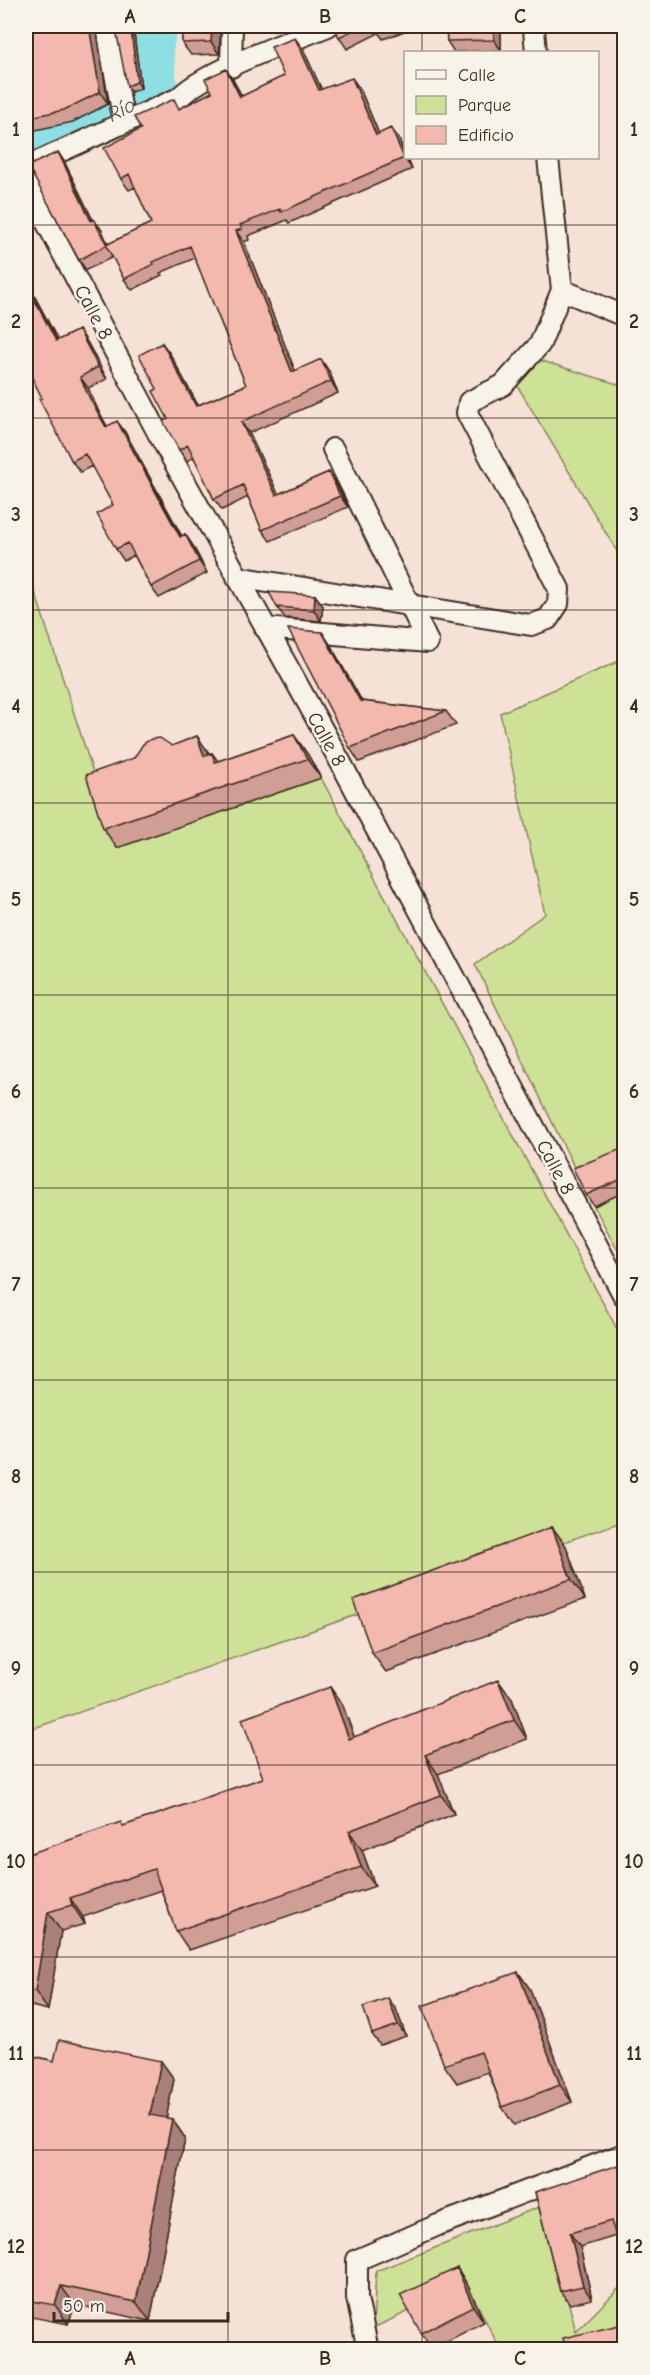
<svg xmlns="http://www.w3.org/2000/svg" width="650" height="2375" font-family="'Comic Neue',sans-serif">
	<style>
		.green { fill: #cee297; stroke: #84865a; stroke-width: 1.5 }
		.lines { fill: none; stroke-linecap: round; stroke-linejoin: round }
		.river { stroke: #8ddfe3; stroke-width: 42 }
		.street-casing { stroke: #3b2a1e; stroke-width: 24 }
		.street { stroke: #f7f3e8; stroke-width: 20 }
		.wall { fill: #d19e96; stroke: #3b2a1e; stroke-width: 1.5 }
		.shaded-wall { fill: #aa817a; stroke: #3b2a1e; stroke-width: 1.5 }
		.building { fill: #f3b8ae; stroke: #3b2a1e; stroke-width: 1.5 }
		.grid { fill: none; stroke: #3b2a1e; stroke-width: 1.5; stroke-opacity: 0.55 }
		.labels { text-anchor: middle; stroke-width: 5; stroke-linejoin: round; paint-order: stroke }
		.street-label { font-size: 20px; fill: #3b2a1e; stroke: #f7f3e8 }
		.water-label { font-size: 21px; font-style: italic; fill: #50574f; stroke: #f7f3e8 }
		.neatline { fill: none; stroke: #3b2a1e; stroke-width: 2 }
		.grid-label { font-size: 20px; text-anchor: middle; font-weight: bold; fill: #3b2a1e }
	</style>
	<rect width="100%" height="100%" fill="#f6e1d7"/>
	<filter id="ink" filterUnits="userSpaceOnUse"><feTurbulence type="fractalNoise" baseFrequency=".0167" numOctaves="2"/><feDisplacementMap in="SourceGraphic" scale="12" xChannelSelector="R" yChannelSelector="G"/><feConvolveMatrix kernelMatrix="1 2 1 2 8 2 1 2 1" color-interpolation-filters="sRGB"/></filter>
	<g filter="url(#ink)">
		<path class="green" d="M539 360 624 386V563L515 382Z
			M26 564 117 847 321 778 624 1342V1521L26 1731Z
			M624 659V1162L580 1179 475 964 545 914 500 713Z
			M624 1192V1262L594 1206Z
			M544 2205 576 2332 624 2283V2347L612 2349H500L467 2284 373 2328 376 2271Z"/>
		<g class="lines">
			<path class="river" id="s1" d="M26 156 45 149 157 91 152 50 156 26"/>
			<defs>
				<path id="street" d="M106 26 124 122
					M536 26 534 30 536 52
					M231 67 232 26
					M26 167 179 98C202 72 294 40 328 26
					M26 184 158 433 341 763 624 1296
					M562 290 624 316
					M237 577 531 625 548 619 558 604 559 589 467 413 469 402 503 385 540 344 562 290 548 158
					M265 628 428 642 333 449
					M368 2350 357 2298V2260L438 2225 624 2154"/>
			</defs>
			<use href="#street" class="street-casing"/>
			<use href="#street" class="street"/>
		</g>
		<path class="wall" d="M26 26H96L108 104 73 122 26 132Z
			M173 26H221L219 54 191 55 182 43V30H177Z
			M241 26H298L285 30H244Z
			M334 26H372L377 34 347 49 339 37Z
			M374 26H418L383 39Z
			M446 26H501V50L454 52 447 41Z
			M131 29 134 34 141 88 131 92 127 86Z
			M303 49 321 89H360L379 134 391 128 399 139 412 169 289 223 287 220 248 236 249 240 244 242 295 371H329L338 393 249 433 278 494 329 472 336 483 348 507 270 541 262 530 248 497 222 510 214 499 194 457 187 461 179 450 157 389 162 343 170 354 198 405 246 385 195 258 160 273 162 275 132 290 124 279 113 257 86 270 79 260 58 152 65 163 93 220V219L101 229 108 244 151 223 135 187 129 190 121 179 180 108 212 92 233 80 242 96 284 76Z
			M26 280 58 340 79 330 87 342 107 379 88 388 98 410 107 426 125 432 182 536 185 534 193 546 207 573 159 598 151 587 134 555 124 561 116 549 113 505 92 466 80 472 72 461 42 398 29 355 26 348Z
			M315 595 323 606 321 621 285 618 277 607Z
			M322 632 331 646 362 701 446 711 456 725 359 762 350 748Z
			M294 735 308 755 321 778 117 848 103 828 134 758 172 746 197 736 209 754 212 753 218 761Z
			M624 1148V1192L594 1206 586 1195Z
			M552 1527 566 1546 585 1599 386 1672 372 1653Z
			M330 1687 343 1706 354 1737 512 1699 527 1739 438 1774 454 1814 362 1850 375 1886 189 1950 176 1931 161 1890 83 1917 85 1924 61 1931 48 2010 27 2005 26 2014V1855L124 1826 263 1778Z
			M518 1972 530 1989 572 2102 514 2125 502 2107 488 2072 457 2083 444 2065Z
			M396 2009 406 2036 380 2045 372 2034Z
			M26 2054 54 2061 174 2079 166 2118 172 2119 185 2138 150 2321 75 2305 68 2324 26 2316Z
			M624 2169V2253L619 2245 616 2236 580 2247 592 2299 570 2304 560 2291 535 2192Z
			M457 2268 467 2284 484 2322 432 2349 421 2333Z"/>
		<path class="shaded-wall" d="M89 26H96L108 104 100 92Z
			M212 26H221L219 54 211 42Z
			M493 26H501V50L494 40Z
			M131 29 134 34 141 88 137 82Z
			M295 38 303 49 327 101 319 90Z
			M226 69 233 80 248 108 240 97Z
			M352 78 360 89 384 146 376 135Z
			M391 128 399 139 405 155V158H407L412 169 404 158Z
			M58 152 65 163 98 231 91 221Z
			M93 219 101 229 114 256 107 245Z
			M236 231 244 242 300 383 292 372Z
			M26 280 64 353 56 341 26 284Z
			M79 330 87 342 107 379 98 367Z
			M162 343 170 354 204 417 196 406Z
			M321 359 329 371 338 393 331 381Z
			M80 377 88 388 98 410 114 439 106 427 90 399Z
			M117 421 125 432 188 549 180 537Z
			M241 422 249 433 284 506 276 495Z
			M329 472 336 483 348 507 340 496Z
			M185 534 193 546 207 573 199 561Z
			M315 595 323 606 321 621 314 610Z
			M322 632 331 646 369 715 360 701Z
			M294 735 308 755 321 778 307 759Z
			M197 736 211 756H204Z
			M552 1527 566 1546 585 1599 571 1579Z
			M498 1680 512 1699 527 1739 514 1720Z
			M330 1687 343 1706 362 1758 349 1739Z
			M425 1755 438 1774 454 1814 441 1795Z
			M349 1831 362 1850 375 1886 361 1867Z
			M70 1898 83 1917 85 1924 72 1905Z
			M48 1912 61 1931 48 2010 35 1991Z
			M518 1972 530 1989 572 2102 560 2085Z
			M388 1998 396 2009 406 2036 398 2025Z
			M161 2061 174 2079 163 2134 150 2115Z
			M172 2119 185 2138 150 2321 136 2302Z
			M570 2233 580 2247 592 2299 583 2286Z
			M457 2268 467 2284 484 2322 473 2306Z
			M61 2286 75 2305 68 2324 55 2305Z"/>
		<path class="building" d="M26 26H89L100 92 64 110 26 118Z
			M182 26H212L211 42 182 43Z
			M334 26H362L339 37Z
			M446 26H493L494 40 447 41Z
			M131 29 137 82 127 86 116 30Z
			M295 38 319 90 352 78 376 135 391 128 404 158 281 212 280 209 240 225 242 229 236 231 292 372 321 359 331 381 241 422 276 495 329 472 340 496 262 530 243 485 214 499 188 445 179 450 163 421 168 419 153 391 157 389 139 355 162 343 196 406 246 385 190 246 153 262 154 264 124 279 106 245 151 223 129 174 121 179 104 148 141 129 134 117 174 99 179 109 212 92 205 79 226 69 240 97 284 76 271 47Z
			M58 152 91 221 93 219 107 245 79 260 28 166Z
			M26 284 56 341 79 330 98 367 80 377 90 399 106 427 117 421 180 537 185 534 199 561 151 587 128 543 116 549 97 514 113 505 85 454 72 461 39 399 42 398 26 365V356L29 355 26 348Z
			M269 592 315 595 314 610 277 607Z
			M288 629 322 632 360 701 446 711 350 748Z
			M294 735 307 759 103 828 86 775 134 758 143 744 151 739 160 738 172 746 197 736 204 756 212 753 215 762Z
			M624 1148V1178L586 1195 573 1168Z
			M552 1527 571 1579 372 1653 353 1600Z
			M498 1680 514 1720 425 1755 441 1795 349 1831 361 1867 176 1931 154 1869 70 1898 72 1905 48 1912 35 1991 26 1989V1855L121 1822 123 1826 263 1778 242 1719 330 1687 349 1739Z
			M518 1972 560 2085 502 2107 481 2052 444 2065 422 2006Z
			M388 1998 398 2025 372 2034 363 2007Z
			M59 2040 161 2061 150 2115 172 2119 136 2302 61 2286 55 2305 26 2300V2054L54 2061Z
			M621 2164 624 2178V2243L619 2245 611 2221 570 2233 583 2286 560 2291 535 2192Z
			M457 2268 473 2306 421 2333 400 2295Z
			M624 2324V2349H566L563 2338Z"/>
	</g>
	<path class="grid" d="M228 26V2350M422 26V52M422 158V2350M26 225H624M26 418H624M26 610H624M26 803H624M26 995H624M26 1188H624M26 1380H624M26 1572H624M26 1765H624M26 1957H624M26 2150H624"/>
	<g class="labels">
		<g class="street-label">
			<text transform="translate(94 312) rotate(62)" y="7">Calle 8</text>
			<text transform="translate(327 739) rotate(61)" y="7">Calle 8</text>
			<text transform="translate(556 1167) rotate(62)" y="7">Calle 8</text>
		</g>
		<g class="water-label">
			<text dy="7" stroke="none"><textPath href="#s1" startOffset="106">Río</textPath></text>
		</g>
	</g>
	<rect width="650" height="2375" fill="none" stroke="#f7f3e8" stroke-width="66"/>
	<rect x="404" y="51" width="195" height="108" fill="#f7f3e8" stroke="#aca397" stroke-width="1.5"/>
	<rect x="416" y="70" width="30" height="9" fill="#f7f3e8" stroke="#aca397" stroke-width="1.5"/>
	<text x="458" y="81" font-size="18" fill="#3b2a1e">Calle</text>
	<rect x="416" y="96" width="30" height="18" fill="#cee297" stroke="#aca397" stroke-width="1.5"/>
	<text x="458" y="111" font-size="18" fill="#3b2a1e">Parque</text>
	<rect x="416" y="126" width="30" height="18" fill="#f3b8ae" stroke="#aca397" stroke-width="1.5"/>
	<text x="458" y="141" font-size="18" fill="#3b2a1e">Edificio</text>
	<path d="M54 2312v9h174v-9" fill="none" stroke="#3b2a1e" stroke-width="3"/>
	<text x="63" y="2312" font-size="18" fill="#3b2a1e" stroke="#f7f3e8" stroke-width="4.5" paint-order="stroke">50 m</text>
	<rect x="33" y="33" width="584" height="2309" class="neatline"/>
	<g class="grid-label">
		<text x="130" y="23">A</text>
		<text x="325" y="23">B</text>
		<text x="520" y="23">C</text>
		<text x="16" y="136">1</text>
		<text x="634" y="136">1</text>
		<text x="16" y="328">2</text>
		<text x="634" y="328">2</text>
		<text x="16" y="521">3</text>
		<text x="634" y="521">3</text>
		<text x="16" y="713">4</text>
		<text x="634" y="713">4</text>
		<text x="16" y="906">5</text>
		<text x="634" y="906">5</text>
		<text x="16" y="1098">6</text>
		<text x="634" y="1098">6</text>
		<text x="16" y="1291">7</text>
		<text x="634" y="1291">7</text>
		<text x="16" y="1483">8</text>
		<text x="634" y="1483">8</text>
		<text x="16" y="1675">9</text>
		<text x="634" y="1675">9</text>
		<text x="16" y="1868">10</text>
		<text x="634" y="1868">10</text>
		<text x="16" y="2060">11</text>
		<text x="634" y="2060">11</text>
		<text x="16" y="2253">12</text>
		<text x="634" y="2253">12</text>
		<text x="130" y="2365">A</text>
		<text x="325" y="2365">B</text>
		<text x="520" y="2365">C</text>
	</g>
</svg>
